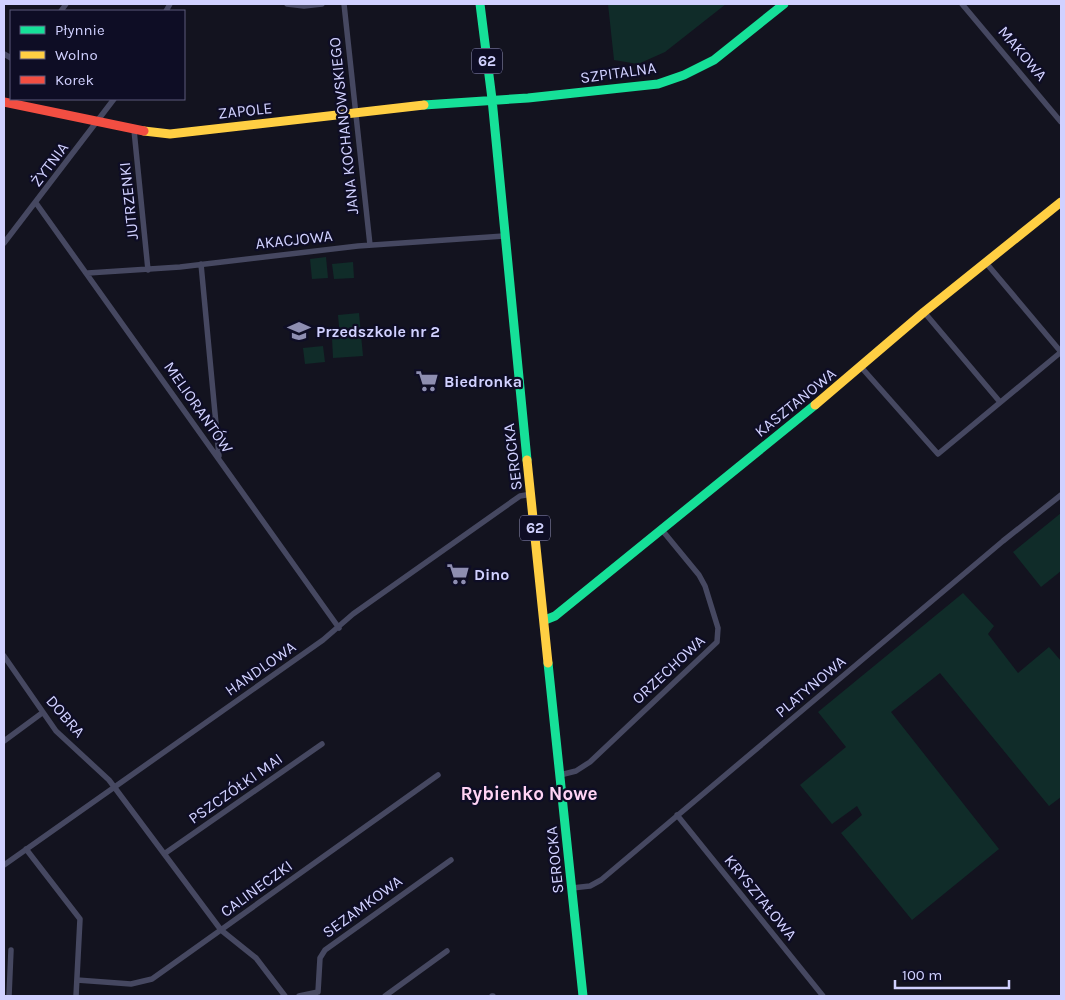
<svg xmlns="http://www.w3.org/2000/svg" width="1065" height="1000" font-family="Karla,sans-serif">
	<style>
		.green { fill: #102c29 }
		.lines { fill: none; stroke-linecap: round; stroke-linejoin: round }
		.street { stroke: #464861; stroke-width: 5.5 }
		.fast { stroke: #16e098; stroke-width: 9 }
		.slow { stroke: #ffcf43; stroke-width: 9 }
		.jam { stroke: #f24e42; stroke-width: 9 }
		.labels { text-anchor: middle; stroke-width: 4.5; stroke-linejoin: round; paint-order: stroke }
		.shield { fill: #0e0d25; stroke: #9696be; stroke-width: 1 }
		.shield-label { font-size: 15px; font-weight: bold; fill: #d1d1ff }
		.street-label { font-size: 16px; fill: #d1d1ff; stroke: #0e0d25 }
		.poi-label { font-size: 16px; font-weight: bold; fill: #d1d1ff; stroke: #0e0d25; text-anchor: start }
		.quarter-label { font-size: 19px; font-weight: bold; fill: #ffd3f4; stroke: #0e0d25 }
	</style>
	<rect width="100%" height="100%" fill="#13131f"/>
	<path class="green" d="M608 4H726L665 52 638 64 614 60Z
		M326 257 328 278 312 279 310 259Z
		M353 262 354 278 334 279 332 264Z
		M359 313 363 356 333 358 332 338 340 337 338 315Z
		M323 346 325 362 305 364 303 348Z
		M1061 513V571L1041 587 1013 552Z
		M963 593 994 626 988 634 1018 673 1049 647 1061 661V797L1049 806 940 673 891 712 999 849 912 920 841 833 862 815 857 806 832 824 800 785 846 747 818 712Z"/>
	<g class="lines">
		<path class="street" d="M287 4 304 6 322 4
			M344 4 370 245
			M962 4 1061 122
			M61 11 66 4
			M166 11 170 4
			M4 54 11 58
			M134 130 148 270
			M36 203 339 628
			M4 243 114 99
			M201 264 219 456
			M987 264 1061 352
			M88 273 180 267 358 246 504 236
			M924 312 1000 402
			M861 367 938 454 1061 352
			M4 656 56 731 109 780 221 930 256 958 285 996
			M4 741 42 713
			M560 775 576 771 590 762 717 642 718 628 705 586 699 575 662 530
			M677 815 823 996
			M26 849 80 919 76 996
			M164 854 322 744
			M4 865 323 640 353 614 520 496 532 494
			M572 888 590 886 601 880 1003 541 1061 495
			M77 980 131 984 152 979 438 775
			M318 992 320 958 325 950 451 860
			M9 996 11 950
			M299 996 318 992
			M385 996 447 951
			M492 996H493"/>
		<path class="fast" d="M480 4 492 99 527 460
			M424 105 528 98 658 84 684 75 714 60 784 4
			M545 620 555 616 815 405
			M548 663 583 996"/>
		<path class="slow" d="M144 131 170 134 424 105
			M815 405 924 312 1061 202
			M527 460 548 663"/>
		<path class="jam" d="M4 102 144 131"/>
	</g>
	<defs>
		<symbol id="school-bare" viewBox="-9 -9 18 18"><path d="M0-5L7-2L0 1L-7-2ZM-4 1L0 2.5L4 1V4Q0 6-4 4Z" fill="#8e8eb1" stroke="#0e0d25" stroke-width="2.5" paint-order="stroke"/></symbol>
		<symbol id="supermarket-bare" viewBox="-9 -9 18 18"><path d="M-6-5.5h2.5l.6 2H6L4.5 2H-2.5L-4.4-4H-6ZM-1.5 3.2a1.3 1.3 0 1 0 .1 0ZM3 3.2a1.3 1.3 0 1 0 .1 0Z" fill="#8e8eb1" stroke="#0e0d25" stroke-width="2.5" paint-order="stroke"/></symbol>
	</defs>
	<g fill-rule="evenodd">
		<use href="#school-bare" x="283" y="315" width="32" height="32"/>
		<use href="#supermarket-bare" x="411" y="365" width="32" height="32"/>
		<use href="#supermarket-bare" x="442" y="558" width="32" height="32"/>
	</g>
	<g class="labels">
		<g class="shield">
			<rect x="472" y="48.5" width="30" height="25" rx="4"/>
			<rect x="520" y="515.5" width="30" height="25" rx="4"/>
		</g>
		<g class="shield-label">
			<text x="487" y="66">62</text>
			<text x="535" y="533">62</text>
		</g>
		<g class="street-label">
			<text transform="translate(1023 53) rotate(50)" y="6">MAKOWA</text>
			<text transform="translate(618 72) rotate(-8)" y="6">SZPITALNA</text>
			<text transform="translate(245 110) rotate(-6)" y="6">ZAPOLE</text>
			<text transform="translate(343 126) rotate(-96)" y="6">JANA KOCHANOWSKIEGO</text>
			<text transform="translate(49 164) rotate(-53)" y="6">ŻYTNIA</text>
			<text transform="translate(128 201) rotate(-96)" y="6">JUTRZENKI</text>
			<text transform="translate(294 239) rotate(-6)" y="6">AKACJOWA</text>
			<text transform="translate(795 402) rotate(-39)" y="6">KASZTANOWA</text>
			<text transform="translate(199 407) rotate(55)" y="6">MELIORANTÓW</text>
			<text transform="translate(512 457) rotate(-97)" y="6">SEROCKA</text>
			<text transform="translate(260 668) rotate(-35)" y="6">HANDLOWA</text>
			<text transform="translate(668 669) rotate(-43)" y="6">ORZECHOWA</text>
			<text transform="translate(810 686) rotate(-40)" y="6">PLATYNOWA</text>
			<text transform="translate(66 716) rotate(49)" y="6">DOBRA</text>
			<text transform="translate(235 788) rotate(-35)" y="6">PSZCZÓŁKI MAI</text>
			<text transform="translate(554 860) rotate(-96)" y="6">SEROCKA</text>
			<text transform="translate(256 888) rotate(-36)" y="6">CALINECZKI</text>
			<text transform="translate(761 897) rotate(51)" y="6">KRYSZTAŁOWA</text>
			<text transform="translate(362 906) rotate(-36)" y="6">SEZAMKOWA</text>
		</g>
		<g class="poi-label">
			<text x="316" y="337">Przedszkole nr 2</text>
			<text x="444" y="387">Biedronka</text>
			<text x="474" y="580">Dino</text>
		</g>
		<g class="quarter-label">
			<text x="529" y="800">Rybienko Nowe</text>
		</g>
	</g>
	<rect width="1065" height="1000" fill="none" stroke="#d1d1ff" stroke-width="10"/>
	<rect x="10" y="10" width="175" height="90" fill="#0e0d25" stroke="#5c5b7c"/>
	<rect x="20" y="26" width="25" height="8" fill="#16e098" stroke="#5c5b7c"/>
	<text x="55" y="35" font-size="15" fill="#d1d1ff">Płynnie</text>
	<rect x="20" y="51" width="25" height="8" fill="#ffcf43" stroke="#5c5b7c"/>
	<text x="55" y="60" font-size="15" fill="#d1d1ff">Wolno</text>
	<rect x="20" y="76" width="25" height="8" fill="#f24e42" stroke="#5c5b7c"/>
	<text x="55" y="85" font-size="15" fill="#d1d1ff">Korek</text>
	<path d="M895 980v8h114v-8" fill="none" stroke="#d1d1ff" stroke-width="2.5"/>
	<text x="902" y="980" font-size="15" fill="#d1d1ff" stroke="#0e0d25" stroke-width="4" paint-order="stroke">100 m</text>
</svg>
